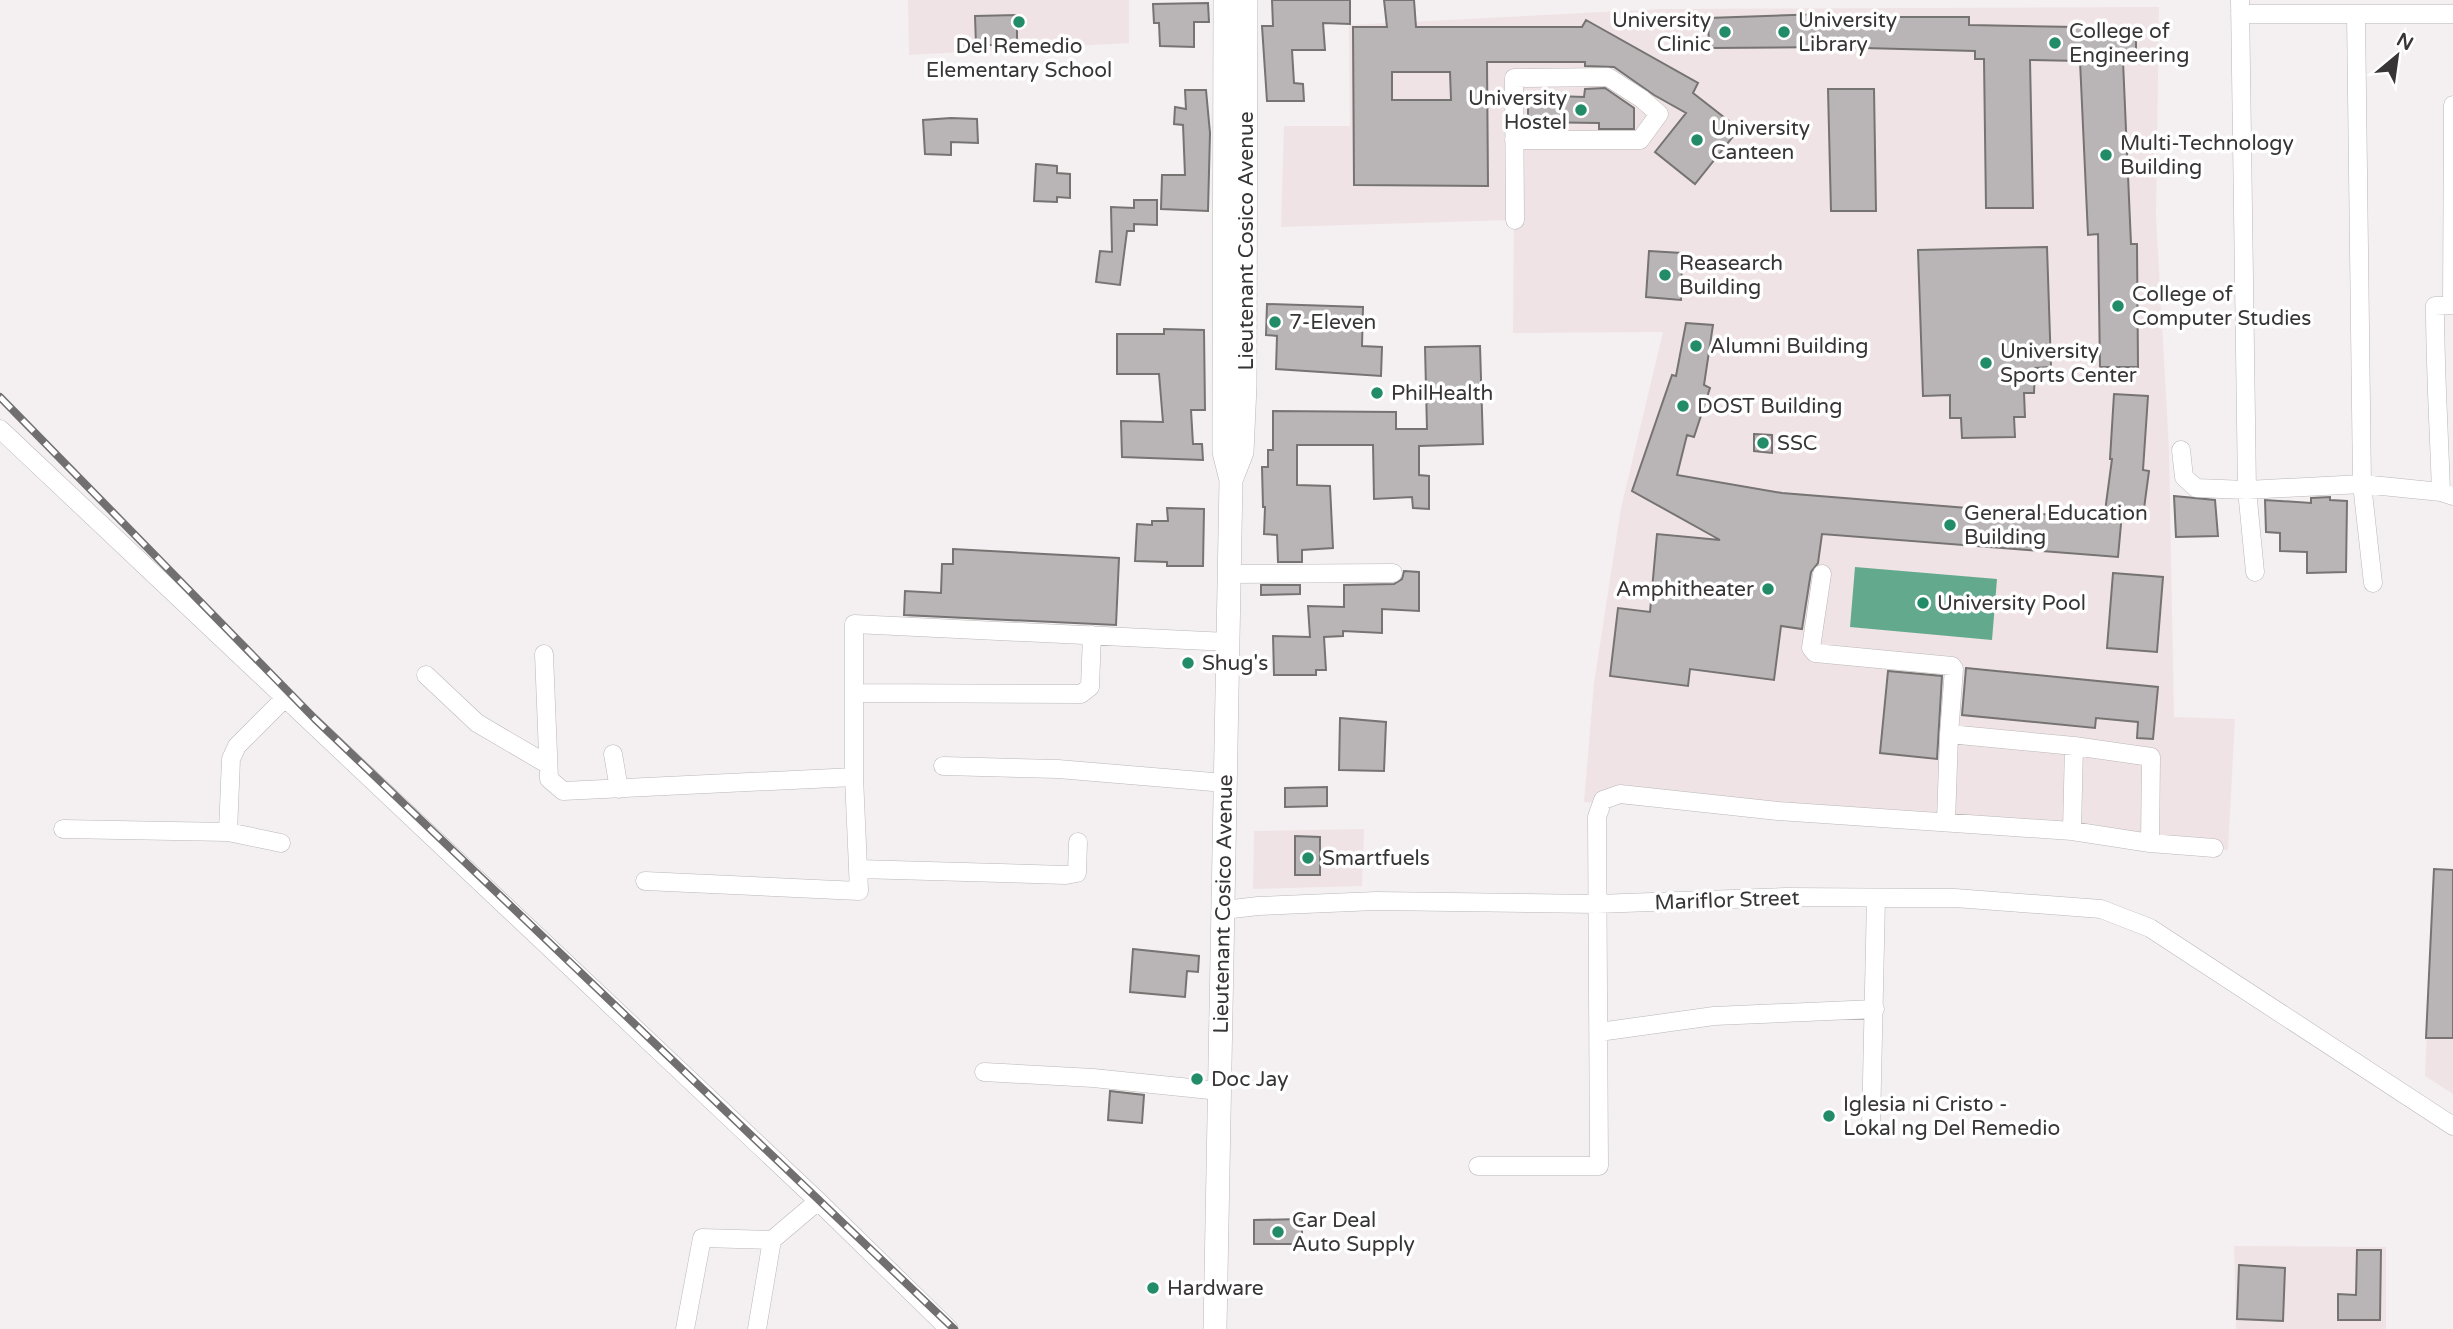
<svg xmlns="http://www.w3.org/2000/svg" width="2453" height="1329" font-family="'Varela Round',sans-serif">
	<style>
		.built { fill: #f0e3e5 }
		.water { fill: #63a98d }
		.building { fill: #b9b5b6; stroke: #767373; stroke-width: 2; fill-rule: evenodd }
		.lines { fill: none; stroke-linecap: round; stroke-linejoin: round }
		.minor-casing { stroke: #bab7b7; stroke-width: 19 }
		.major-casing { stroke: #bab7b7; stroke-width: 24 }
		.minor { stroke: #fff; stroke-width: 18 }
		.major { stroke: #fff; stroke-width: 23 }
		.rail-casing { stroke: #716f6f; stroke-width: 8 }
		.rail { stroke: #fff; stroke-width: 5; stroke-dasharray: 16; stroke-linecap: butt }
		.poi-dot { fill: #228c69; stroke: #fff; stroke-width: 2.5 }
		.labels { text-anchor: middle; stroke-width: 7; stroke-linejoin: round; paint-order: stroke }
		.poi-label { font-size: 21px; fill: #373535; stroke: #fff; text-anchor: start }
		.street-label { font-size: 21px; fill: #373535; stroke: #fff }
	</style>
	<rect width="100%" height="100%" fill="#f4f0f1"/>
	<path class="built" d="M908 0H1129V43L909 55Z
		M2159 7 2156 217 2169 449 2174 717 2235 719 2228 850 1800 816 1584 802 1594 683 1621 508 1663 332 1513 333 1514 220 1281 227 1284 126H1350L1349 25 1661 9Z
		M1364 829 1362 886 1253 889 1254 831Z
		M2434 869 2453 870V1094L2425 1076Z
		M2234 1246 2386 1247V1329H2236Z"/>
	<path class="water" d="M1855 567 1997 579 1992 640 1850 627Z"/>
	<path class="building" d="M1272 0H1350V24L1323 23 1325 50H1292L1294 83 1303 84 1304 101H1267L1262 26H1273Z
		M1384 0H1414L1416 27H1582L1586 20 1698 83 1693 93 1739 129 1695 184 1655 152 1686 113 1654 95 1614 67 1585 66V62H1487L1488 186 1354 185 1353 27H1387ZM1392 72H1450L1451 100H1392Z
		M1208 3 1209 22H1194V47L1160 46 1159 23H1154L1153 4Z
		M1822 14V17H1969V25L2136 28V62L2123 61 2131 244H2137L2138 367H2100L2098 234 2088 235 2080 61 2030 60 2033 208H1986L1984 59H1975V51L1827 47 1709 48 1708 18Z
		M1017 15V45H976L975 16Z
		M1605 88 1634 108V129H1599V123L1528 122V95L1584 97 1585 89Z
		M1828 89H1874L1876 211H1831Z
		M1185 90H1206L1210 133 1208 211 1161 209 1162 175H1185L1183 125 1174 124 1175 107 1186 109Z
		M951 118 977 119 978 143 951 142V155L925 154 923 120Z
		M1036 164 1057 166V173L1070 174V198L1057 197V202L1034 201Z
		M1134 200H1157V225L1134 224V231H1127L1120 285 1096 282 1100 251 1112 252 1111 207 1134 208Z
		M2047 247 2051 367 2035 368 2034 393H2024L2025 417H2014L2015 437 1962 438 1961 418H1950V395L1923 396 1918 250Z
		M1649 251 1682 253 1681 300 1646 297Z
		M1267 304 1363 307 1362 346 1382 347 1381 376 1276 369 1277 336 1266 335Z
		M1686 323 1713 325 1704 385 1710 388 1694 437 1687 435 1677 475 1782 493 2104 519 2112 459H2110L2114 394 2148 396 2143 470 2149 471 2143 516 2122 513 2118 557 1822 534 1818 563 1811 572 1802 629 1781 626 1774 680 1690 669 1688 686 1610 676 1618 608 1650 612 1657 534 1720 540 1632 491 1672 375 1676 376Z
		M1164 329 1204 330 1205 410H1191L1193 444H1202L1203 460 1122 457 1121 421 1163 422 1159 374H1117V334H1164Z
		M1480 346 1483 444 1419 446V475L1429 476V509L1413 508 1412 497 1374 499 1373 445H1297V485L1330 486 1333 548 1302 550V562H1278L1277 535 1264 534 1265 507H1263L1262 467H1268V450H1273V411L1396 412V429H1427L1425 347Z
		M1754 434 1772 435V453L1754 451Z
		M2174 496 2215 500 2218 536 2176 537Z
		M2330 497V500L2347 501 2346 572 2307 573V552L2280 551V533L2266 532 2265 500 2311 503V498Z
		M1167 508 1204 509 1203 566H1167V562L1135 561 1137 524 1152 525V521H1168Z
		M953 549 1119 558 1116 625 904 615 905 591 941 593 942 564H953Z
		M1404 571 1419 572V611L1382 609V633L1343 631V636L1324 637 1326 670H1316V675H1274L1273 636 1310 637 1308 606 1344 607V585L1394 584 1402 579Z
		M2113 573 2163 577 2157 652 2107 648Z
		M1261 585H1300V594L1261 595Z
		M1966 668 2158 687 2153 739 2137 738 2138 722 2096 718 2095 728 1962 715Z
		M1888 671 1942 676 1937 759 1880 753Z
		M1340 718 1386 722 1384 771 1339 770Z
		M1327 787V806L1285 807V788Z
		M1295 836 1320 837V875H1295Z
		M2434 869 2453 870V1038H2426Z
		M1133 949 1199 956 1198 972 1187 971 1185 997 1130 992Z
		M1110 1091 1144 1095 1142 1123 1108 1120Z
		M1302 1219V1244H1254V1220Z
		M2357 1250H2381L2380 1320H2338V1294L2356 1295Z
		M2239 1265 2285 1268 2283 1321 2237 1319Z"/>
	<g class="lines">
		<defs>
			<path id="minor" d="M2240 0 2247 490 2255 572
				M2240 14H2453
				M2356 15 2362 484 2373 583
				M1514 140H1640L1659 114 1642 99 1608 77 1514 78 1515 220
				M2452 305 2453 105
				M0 429 818 1201 949 1329
				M2181 450 2184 477 2196 488 2247 490 2362 484 2441 492 2453 496
				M2441 492C2439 430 2435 368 2435 306L2453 305
				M1229 574 1393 573
				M1822 574 1811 648 1815 653 1952 666 1954 669 1949 734 1946 822
				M544 654 549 779 563 791 854 777
				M426 675 477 723 547 764
				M855 693 1081 694 1090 687 1092 635
				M1949 734 2074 746 2151 757 2150 843
				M613 754 619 789
				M943 766 1058 769 1225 783
				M63 829 228 832 231 759 237 746 284 699
				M2072 831 2074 746
				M228 832 281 843
				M858 869 1066 875 1077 873 1078 842
				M645 881 859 891 854 777V624L1228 642
				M1224 910 1258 906 1376 901 1597 904 1786 897 1955 898 2101 909 2150 928 2453 1126
				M1599 1032 1714 1016 1875 1009
				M984 1072 1093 1078 1220 1091
				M1871 1126 1876 898
				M1478 1166H1599L1597 817 1603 800 1620 794 1778 811 2072 831 2150 843 2214 848
				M685 1329 702 1238 772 1240
				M757 1329 772 1240 818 1201"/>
			<path id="major" d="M1231 480 1242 452 1245 386 1246 0
				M1215 1329 1231 480 1224 452V422L1225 0"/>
		</defs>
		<use href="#minor" class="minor-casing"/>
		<use href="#major" class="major-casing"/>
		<use href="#minor" class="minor"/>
		<use href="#major" class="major"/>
		<defs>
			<path id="rail" d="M0 397 315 719 954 1329"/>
		</defs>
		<use href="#rail" class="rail-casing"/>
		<use href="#rail" class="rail"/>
	</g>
	<g class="poi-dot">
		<circle cx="1019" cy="22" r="7"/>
		<circle cx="1725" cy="32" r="7"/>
		<circle cx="1784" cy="32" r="7"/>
		<circle cx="2055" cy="43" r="7"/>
		<circle cx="1581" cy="110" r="7"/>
		<circle cx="1697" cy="140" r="7"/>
		<circle cx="2106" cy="155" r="7"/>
		<circle cx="1665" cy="275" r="7"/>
		<circle cx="2118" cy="306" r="7"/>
		<circle cx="1275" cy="322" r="7"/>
		<circle cx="1696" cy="346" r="7"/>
		<circle cx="1986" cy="363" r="7"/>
		<circle cx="1377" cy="393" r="7"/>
		<circle cx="1683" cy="406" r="7"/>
		<circle cx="1763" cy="443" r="7"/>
		<circle cx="1950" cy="525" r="7"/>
		<circle cx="1768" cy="589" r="7"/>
		<circle cx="1923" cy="603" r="7"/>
		<circle cx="1188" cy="663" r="7"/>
		<circle cx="1308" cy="858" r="7"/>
		<circle cx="1197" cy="1079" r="7"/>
		<circle cx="1829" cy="1116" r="7"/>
		<circle cx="1278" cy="1232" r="7"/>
		<circle cx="1153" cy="1288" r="7"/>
	</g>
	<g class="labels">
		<g class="poi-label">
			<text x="1711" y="27" text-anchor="end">University<tspan x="1711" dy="24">Clinic</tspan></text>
			<text x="1798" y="27">University<tspan x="1798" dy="24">Library</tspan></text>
			<text x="2069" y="38">College of<tspan x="2069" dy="24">Engineering</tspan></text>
			<text x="1019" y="53" text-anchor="middle">Del Remedio<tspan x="1019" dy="24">Elementary School</tspan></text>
			<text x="1567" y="105" text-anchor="end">University<tspan x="1567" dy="24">Hostel</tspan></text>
			<text x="1711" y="135">University<tspan x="1711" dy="24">Canteen</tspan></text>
			<text x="2120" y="150">Multi-Technology<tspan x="2120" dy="24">Building</tspan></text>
			<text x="1679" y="270">Reasearch<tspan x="1679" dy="24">Building</tspan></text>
			<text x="2132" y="301">College of<tspan x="2132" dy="24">Computer Studies</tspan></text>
			<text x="1289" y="329">7-Eleven</text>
			<text x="1710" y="353">Alumni Building</text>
			<text x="2000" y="358">University<tspan x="2000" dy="24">Sports Center</tspan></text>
			<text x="1391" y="400">PhilHealth</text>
			<text x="1697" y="413">DOST Building</text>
			<text x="1777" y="450">SSC</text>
			<text x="1964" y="520">General Education<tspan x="1964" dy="24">Building</tspan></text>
			<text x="1754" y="596" text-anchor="end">Amphitheater</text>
			<text x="1937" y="610">University Pool</text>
			<text x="1202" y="670">Shug's</text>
			<text x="1322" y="865">Smartfuels</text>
			<text x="1211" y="1086">Doc Jay</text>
			<text x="1843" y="1111">Iglesia ni Cristo -<tspan x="1843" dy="24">Lokal ng Del Remedio</tspan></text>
			<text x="1292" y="1227">Car Deal<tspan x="1292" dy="24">Auto Supply</tspan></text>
			<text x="1167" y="1295">Hardware</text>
		</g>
		<g class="street-label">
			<text transform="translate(1246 241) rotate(-90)" y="7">Lieutenant Cosico Avenue</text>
			<text transform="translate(1727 900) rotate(-2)" y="7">Mariflor Street</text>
			<text transform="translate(1223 904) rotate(-89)" y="7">Lieutenant Cosico Avenue</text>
		</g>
	</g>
	<g transform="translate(2397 56) rotate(29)" stroke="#ffffff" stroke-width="5" paint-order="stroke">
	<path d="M0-5L12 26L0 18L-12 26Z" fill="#373535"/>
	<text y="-10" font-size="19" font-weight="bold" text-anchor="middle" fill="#373535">N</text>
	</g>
</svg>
